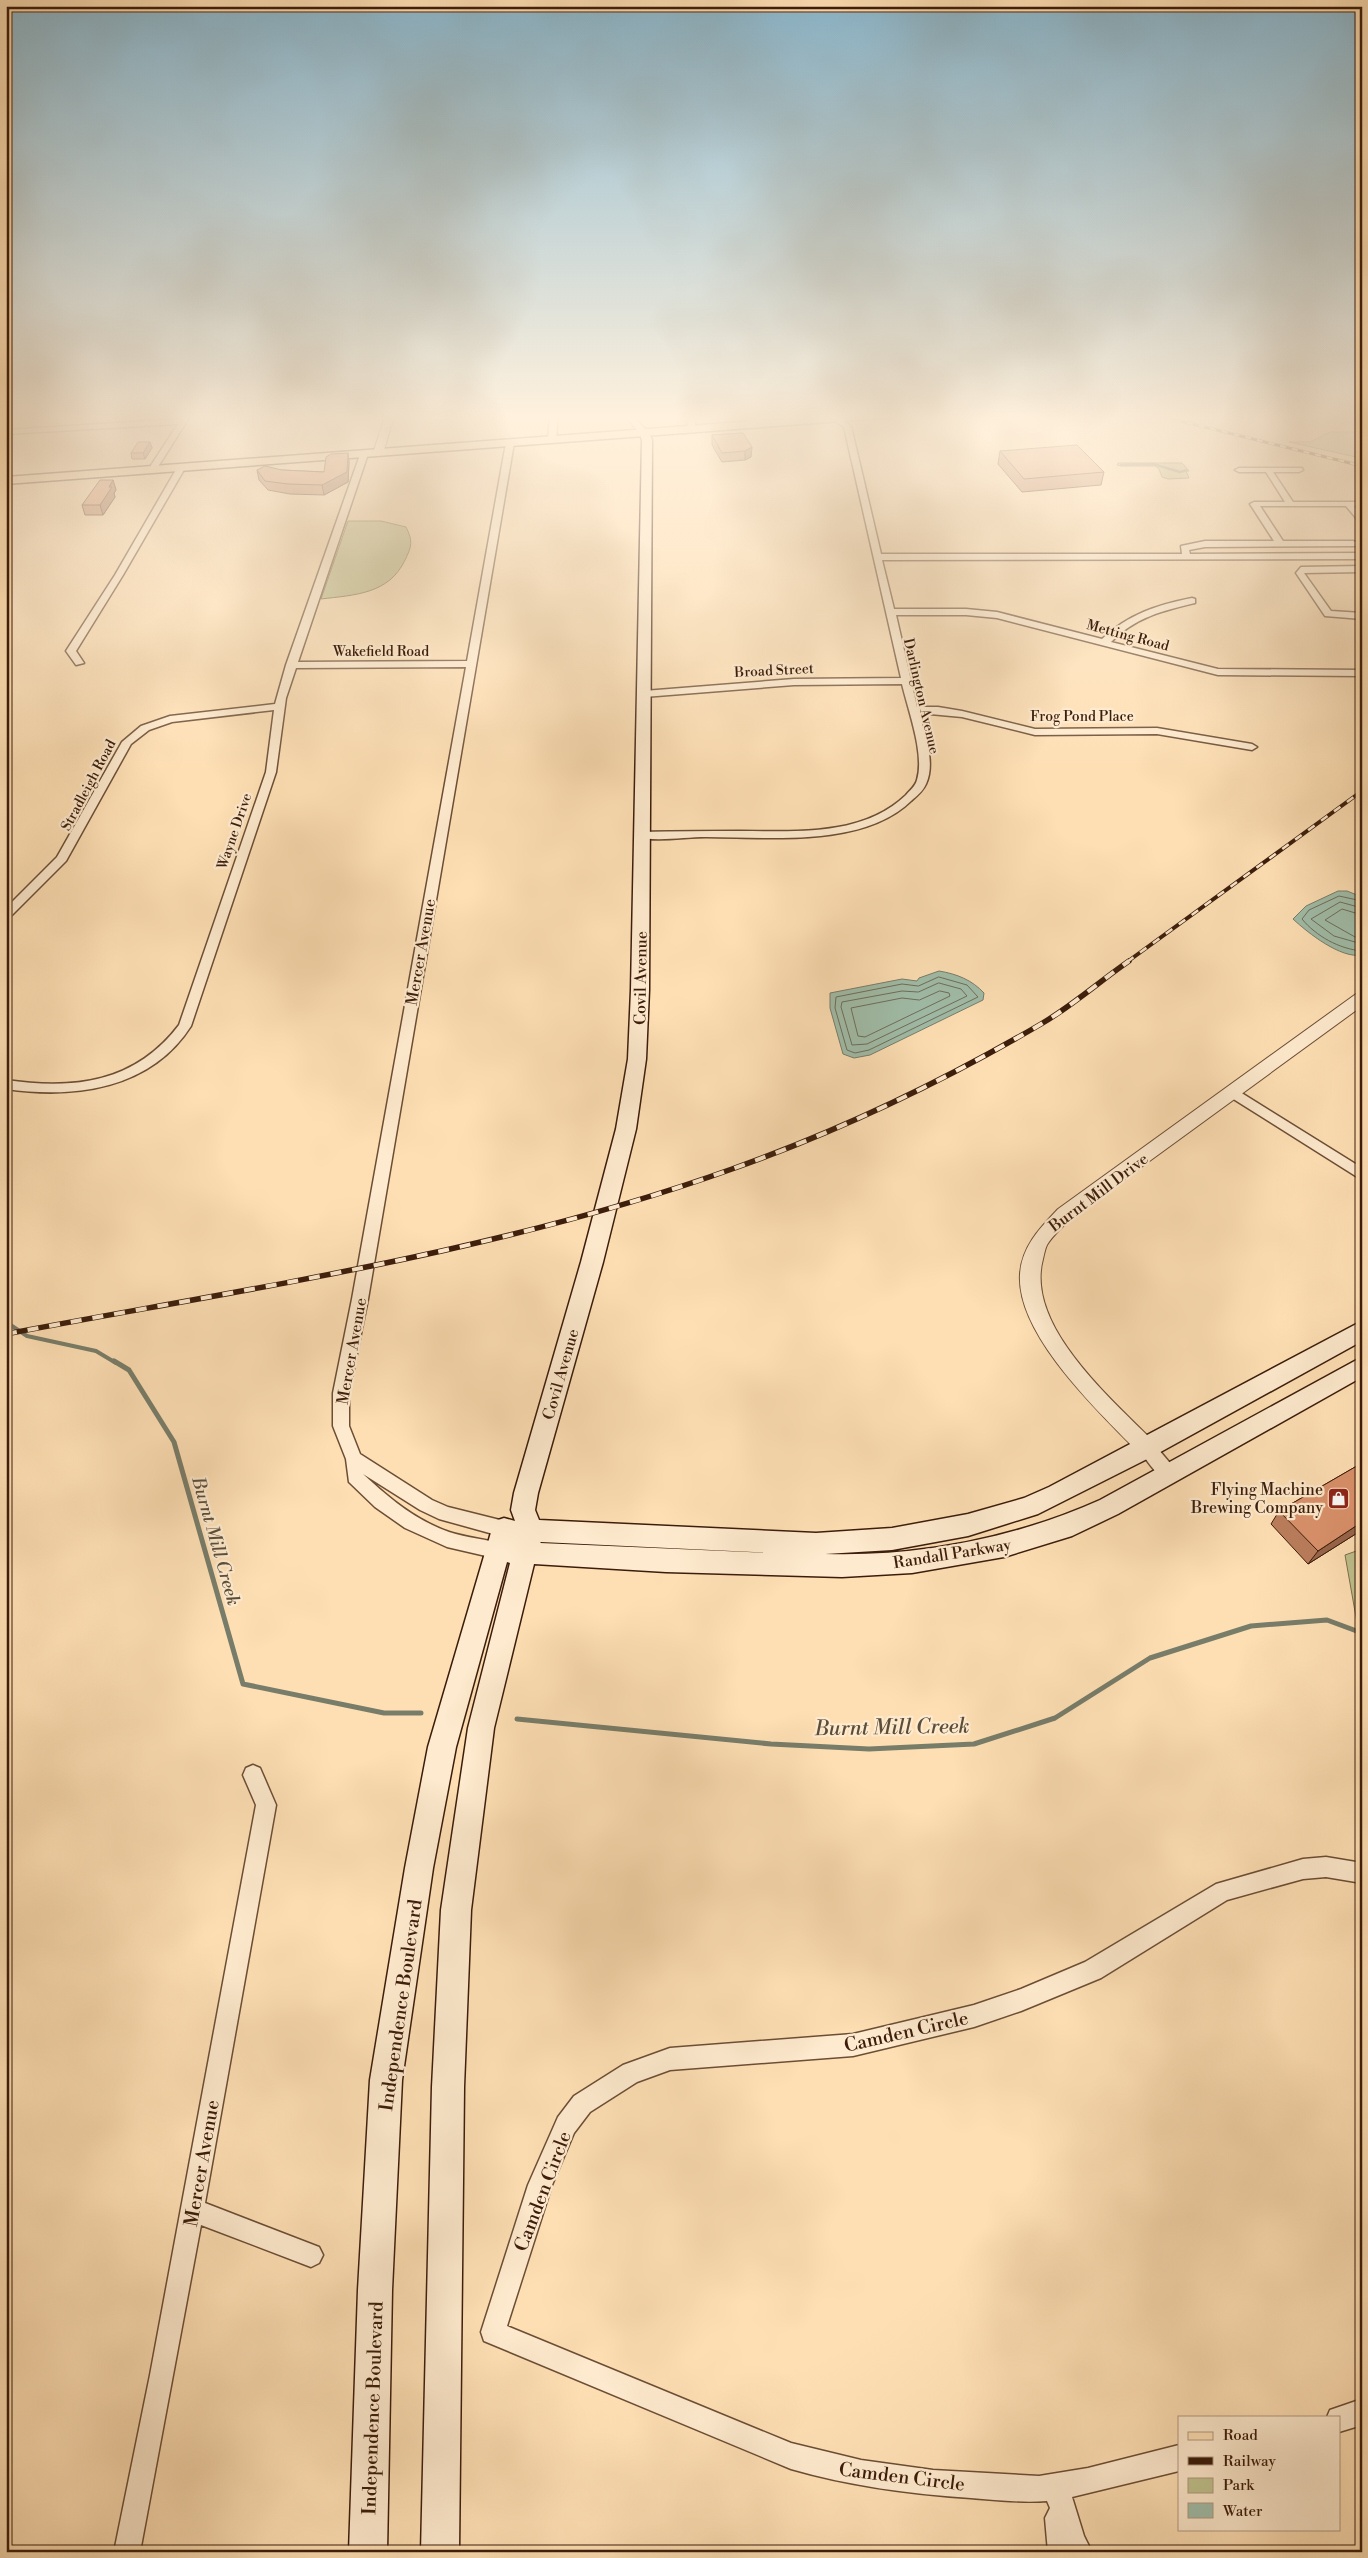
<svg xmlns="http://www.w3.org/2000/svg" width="1368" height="2558" font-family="'Libre Bodoni',serif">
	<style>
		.green { fill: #bfc28e; stroke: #7e704c }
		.water { fill: #a0bda9; stroke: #787d6a }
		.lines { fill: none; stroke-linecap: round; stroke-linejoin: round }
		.shore { stroke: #6e6d5a; stroke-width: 1 }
		.stream-far2 { stroke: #787d6a; stroke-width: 2.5 }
		.stream-far1 { stroke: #787d6a; stroke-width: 4 }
		.stream { stroke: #787d6a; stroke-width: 5 }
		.minor-casing { stroke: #6c4e35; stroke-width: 3 }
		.tertiary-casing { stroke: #6c4e35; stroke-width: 2 }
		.secondary-casing { stroke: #3c1d0b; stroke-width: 3 }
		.primary-casing { stroke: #3c1d0b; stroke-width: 3 }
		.minor { fill: #feeace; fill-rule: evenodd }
		.tertiary { fill: #feeace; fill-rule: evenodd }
		.secondary { fill: #feeace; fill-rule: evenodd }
		.primary { fill: #fedfb4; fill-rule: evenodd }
		.rail-far2-casing { stroke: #3c1d0b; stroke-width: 3 }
		.rail-far1-casing { stroke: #3c1d0b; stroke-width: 4 }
		.rail-casing { stroke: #3c1d0b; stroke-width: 5.5 }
		.rail-far2 { stroke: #feeace; stroke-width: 2; stroke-dasharray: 6; stroke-linecap: butt }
		.rail-far1 { stroke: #feeace; stroke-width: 2.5; stroke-dasharray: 8; stroke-linecap: butt }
		.rail { stroke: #feeace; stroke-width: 4; stroke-dasharray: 11; stroke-linecap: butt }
		.wall { fill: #bb7e5d; stroke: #3c1d0b }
		.shaded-wall { fill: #99664c; stroke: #3c1d0b }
		.building { fill: #da926c; stroke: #3c1d0b }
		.labels { text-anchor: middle; stroke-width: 4.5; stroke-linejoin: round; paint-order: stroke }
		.far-street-label { font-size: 14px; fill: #3c1d0b; stroke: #feeace }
		.street-label { font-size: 16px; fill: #3c1d0b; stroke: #feeace }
		.poi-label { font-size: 16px; fill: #3c1d0b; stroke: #feeace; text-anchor: end }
		.water-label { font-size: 18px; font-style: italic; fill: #5a4d3a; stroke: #feeace }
		.near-street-label { font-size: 19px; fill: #3c1d0b; stroke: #feeace }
		.near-water-label { font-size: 21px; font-style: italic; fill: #5a4d3a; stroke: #feeace }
	</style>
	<rect width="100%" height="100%" fill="#fedfb4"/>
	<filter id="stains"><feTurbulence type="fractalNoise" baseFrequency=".004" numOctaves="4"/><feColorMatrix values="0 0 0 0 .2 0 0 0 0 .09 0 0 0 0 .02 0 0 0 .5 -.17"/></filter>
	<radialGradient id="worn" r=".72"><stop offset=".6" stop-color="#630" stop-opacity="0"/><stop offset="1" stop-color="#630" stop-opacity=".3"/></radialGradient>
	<path class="green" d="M1330 432H1362V462L1356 457 1289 442H1310Z
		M1118 463H1182L1189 471H1186L1189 478 1168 479 1162 477 1159 469 1155 466H1121L1117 465Z
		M348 521H381L406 527C413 541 412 546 405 560 389 594 355 595 321 599Z
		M1362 1549V1651L1345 1555Z"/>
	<path class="water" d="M1338 891H1347L1362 897V955C1341 959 1308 933 1293 919L1306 906Z
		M939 971C957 974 972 980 984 993L983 1000 870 1055 854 1058 843 1054 830 1008V993L902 979 917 981 919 978Z"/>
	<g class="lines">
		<path class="shore" d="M1362 901 1339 896 1309 910 1302 919C1316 936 1339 949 1362 951
			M1362 908 1340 902 1311 919 1334 936 1362 944
			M1362 915 1342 909 1325 920 1355 937H1362
			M939 977 967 985 978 997 869 1050 855 1053 847 1050 835 1008 836 997 902 984 918 986Z
			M939 983 961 989 967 996 867 1044 852 1045 841 1007 842 1002 902 991 918 992Z
			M940 991 949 993 950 996 865 1037 858 1036 851 1008 902 998 919 1000Z"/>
		<path class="stream-far2" d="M1121 465 1153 464 1180 472 1187 470"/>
		<path class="stream-far1" d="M6 1322 27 1336 96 1351 116 1363"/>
		<path class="stream" d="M114 1361 129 1370 174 1442 243 1684 384 1713H421
			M517 1719 771 1744 869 1749 974 1744 1055 1718 1150 1658 1251 1626 1327 1620 1362 1633"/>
		<defs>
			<path id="minor" d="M183 414 190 416 156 470 152 472 148 470 178 424 6 434V430L181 419Z
				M550 414H558L556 440 552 442 548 440Z
				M624 414H631L647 431V435H641Z
				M687 414H695V432L688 430Z
				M755 414H763L762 427 755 425Z
				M824 414H833L851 426 881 554H1182L1181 546 1205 541H1274L1250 504 1254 502H1285L1266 472H1239L1235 470 1239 468H1302L1303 470 1299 472H1273L1293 502H1362V506H1354L1362 517V525L1346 506H1260L1283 541H1353L1356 542V546L1205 547 1189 550 1190 554 1362 553V559L882 560 894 609H966L997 612 1102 639C1129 614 1157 605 1192 598L1195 599V603C1162 611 1136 617 1111 642L1218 669 1362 670V676L1218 675 997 618 966 615H896L917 707H938L962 711 1035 729 1157 728 1252 744 1257 747 1252 750 1157 734 1035 735 962 717 919 713C924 734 936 762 926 784 923 791 917 796 911 801 863 848 768 837 706 837 686 837 656 842 637 837L636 835 641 832C674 831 707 831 740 831 795 831 862 837 906 795 910 790 915 787 917 780 925 754 908 710 902 684L794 685 644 697 639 694 644 691 794 679 901 678 844 427Z
				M510 441 514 443 368 1299 349 1393V1426L360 1454 432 1500 448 1507 504 1521 510 1524 513 1529 510 1534 504 1537 439 1519 420 1510 363 1474C389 1498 415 1520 449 1532 467 1538 487 1539 505 1545L508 1551 505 1557 499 1559 447 1547 405 1528 375 1507 349 1482 346 1459 333 1426V1393L352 1299 466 667 296 668 286 698 276 772 191 1026C151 1089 75 1099 6 1089V1080C74 1090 135 1083 179 1025L266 772 274 710 172 722 149 730 131 744 66 861 10 917 6 918V908L57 857 122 742 141 726 170 716 275 704 286 665 361 452 368 454 298 662 467 661 506 443Z
				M181 466 185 468 123 575 76 651 84 663 76 665 66 651 115 575 177 468Z
				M1362 566V572L1304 573 1331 611 1362 613V619L1325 616 1296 573 1301 567Z
				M1232 1087 1362 1168V1180L1227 1095 1225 1092Z
				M1147 1441 1153 1443 1175 1469 1177 1474 1175 1479C1160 1484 1150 1463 1141 1453L1139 1448 1141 1443Z
				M253 1765 260 1768 276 1805 205 2203 319 2247 323 2255 319 2263 311 2267 201 2225 140 2552H114L150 2375 256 1805 243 1775 246 1768Z
				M1326 1857 1362 1863V1883L1326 1877 1303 1879 1227 1900 1101 1978 1021 2011 974 2027 853 2056 670 2070 637 2082 590 2112 574 2133 552 2185 507 2326 791 2443 861 2460 933 2470 1039 2476 1088 2468 1179 2445V2471L1072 2497 1084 2536 1092 2552H1048L1045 2518 1050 2508 1047 2501C1022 2503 996 2500 971 2498 910 2494 850 2486 791 2469L484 2341 481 2332 528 2185 558 2117 574 2096 623 2065 670 2048 853 2034 974 2005 1021 1989 1085 1962 1216 1884 1303 1859Z
				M1362 2399V2425L1339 2432V2417H1327L1330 2410Z"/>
			<path id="tertiary" d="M386 414H395L383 453 378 456 373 453Z
				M1362 993V1006L1070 1219C1063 1227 1053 1235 1047 1245 1045 1249 1044 1255 1043 1259 1025 1326 1112 1399 1154 1442L1157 1448 1154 1454 1147 1457 1140 1454C1100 1413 1016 1335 1020 1274 1022 1246 1040 1228 1058 1209L1356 994Z"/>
			<path id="secondary" d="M644 430 648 431 652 440 649 990 646 1059 636 1129 603 1262 538 1493 535 1510 539 1520 816 1533 892 1528 968 1514 1024 1498 1049 1487 1362 1321V1341L1155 1455 1038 1514 968 1536 892 1550 825 1554C919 1557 1015 1538 1100 1500L1362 1357V1377L1118 1514 1072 1536 1004 1557 912 1573 842 1577 666 1572 534 1564 494 1728 471 1910 464 2087 459 2552H421L432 2087 441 1910 468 1728 510 1563 507 1562 456 1747 433 1868 402 2080 392 2290 387 2552H349L358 2290 370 2080 405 1868 428 1747 492 1529 495 1521 504 1518 515 1521 511 1510 514 1493 581 1262 616 1129 628 1059 631 990 642 440 639 433ZM540 1543 541 1542 772 1553Z"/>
			<path id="primary" d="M848 414H901L896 417 6 484V477Z"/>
		</defs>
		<use href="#minor" class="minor-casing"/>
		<use href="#tertiary" class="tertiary-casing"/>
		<use href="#secondary" class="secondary-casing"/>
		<use href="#primary" class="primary-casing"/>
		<use href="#minor" class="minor"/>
		<use href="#tertiary" class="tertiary"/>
		<use href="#secondary" class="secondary"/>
		<use href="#primary" class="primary"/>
		<defs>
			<path id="rail-far2" d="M1152 414 1362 466"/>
			<path id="rail-far1" d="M1127 962 1362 791"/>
			<path id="rail" d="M6 1334C249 1288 498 1253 732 1169 839 1131 942 1082 1041 1024 1072 1006 1100 981 1129 961"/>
		</defs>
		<use href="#rail-far2" class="rail-far2-casing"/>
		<use href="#rail-far1" class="rail-far1-casing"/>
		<use href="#rail" class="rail-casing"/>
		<use href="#rail-far2" class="rail-far2"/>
		<use href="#rail-far1" class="rail-far1"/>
		<use href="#rail" class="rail"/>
	</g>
	<path class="wall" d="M743 433 751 457 745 460 722 462 712 445V435Z
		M150 442 152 448 145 459H132L131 453Z
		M1000 451 1104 472 1101 485 1022 492 998 464Z
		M348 453 349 462 348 482 324 495 290 494 268 490 259 480 257 470H282L324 472Z
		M113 480 116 490 114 493 115 497 103 515H85L82 505Z
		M1362 1463V1530L1308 1564 1271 1524 1279 1511Z"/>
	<path class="shaded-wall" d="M150 442 152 448 145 459 143 453Z
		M752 447 751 457 745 460V451Z
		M348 453 349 462 348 482 324 495 322 485Z
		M113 480 116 490 114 493 115 497 103 515 100 505 109 487Z
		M1362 1522V1530L1308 1564 1318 1551Z"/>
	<path class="building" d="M743 433 752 447 745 451 722 453 712 435Z
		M138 442H150L143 453H131Z
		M1077 445 1104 472 1024 479 1000 451Z
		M348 453 347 472 322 485 288 484 265 481 257 470 265 466 282 470 324 472 326 457 331 454Z
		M100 480H113L109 487H112L100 505H82Z
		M1362 1463V1522L1318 1551 1279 1511Z"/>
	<linearGradient id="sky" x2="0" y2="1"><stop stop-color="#8bb8cf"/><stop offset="0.54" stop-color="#fff1dd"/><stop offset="1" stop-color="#fff1dd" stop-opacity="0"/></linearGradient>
	<rect width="1368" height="773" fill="url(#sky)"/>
	<defs>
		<symbol id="shop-square" viewBox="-11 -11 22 22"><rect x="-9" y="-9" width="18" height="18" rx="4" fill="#8f2418" stroke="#feeace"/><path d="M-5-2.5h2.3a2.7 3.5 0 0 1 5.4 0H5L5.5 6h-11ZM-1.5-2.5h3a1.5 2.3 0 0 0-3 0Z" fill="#fff"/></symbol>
	</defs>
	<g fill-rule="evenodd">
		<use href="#shop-square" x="1326" y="1486" width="25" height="25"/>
	</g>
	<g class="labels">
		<g class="far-street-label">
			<text transform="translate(1128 635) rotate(15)" y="5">Metting Road</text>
			<text x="381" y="656">Wakefield Road</text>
			<text transform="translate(774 670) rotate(-3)" y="5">Broad Street</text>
			<text transform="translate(922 696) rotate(77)" y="5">Darlington Avenue</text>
			<text x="1082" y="721">Frog Pond Place</text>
			<text transform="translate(88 785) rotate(-62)" y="5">Stradleigh Road</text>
			<text transform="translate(234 831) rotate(-71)" y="5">Wayne Drive</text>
		</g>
		<g class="street-label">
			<text transform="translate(420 952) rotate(-80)" y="6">Mercer Avenue</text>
			<text transform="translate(640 978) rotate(-89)" y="6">Covil Avenue</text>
			<text transform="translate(1098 1192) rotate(-37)" y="6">Burnt Mill Drive</text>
			<text transform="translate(351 1351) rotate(-80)" y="6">Mercer Avenue</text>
			<text transform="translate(560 1374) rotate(-74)" y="6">Covil Avenue</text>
			<text transform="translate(952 1553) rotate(-9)" y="6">Randall Parkway</text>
		</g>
		<g class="poi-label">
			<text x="1323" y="1495">Flying Machine<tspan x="1323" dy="18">Brewing Company</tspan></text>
		</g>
		<g class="water-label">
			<text transform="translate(216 1541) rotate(74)" y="6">Burnt Mill Creek</text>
		</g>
		<g class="near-street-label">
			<text transform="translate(400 2005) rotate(-82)" y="7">Independence Boulevard</text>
			<text transform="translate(906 2031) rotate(-13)" y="7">Camden Circle</text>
			<text transform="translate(201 2163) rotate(-80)" y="7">Mercer Avenue</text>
			<text transform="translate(542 2191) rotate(-69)" y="7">Camden Circle</text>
			<text transform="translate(372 2408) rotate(-88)" y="7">Independence Boulevard</text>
			<text transform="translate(902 2476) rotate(7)" y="7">Camden Circle</text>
		</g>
		<g class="near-water-label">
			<text transform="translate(892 1727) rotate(-1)" y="7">Burnt Mill Creek</text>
		</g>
	</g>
	<rect width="1368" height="2558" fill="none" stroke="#fedfb4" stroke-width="25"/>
	<rect x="8" y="8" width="1353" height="2543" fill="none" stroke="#3c1d0b" stroke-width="2.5"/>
	<rect x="12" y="12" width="1343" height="2533" fill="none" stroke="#3c1d0b"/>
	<rect x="1178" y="2416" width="162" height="115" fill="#feeace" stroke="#b09880"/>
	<rect x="1188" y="2432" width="25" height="8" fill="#fedfb4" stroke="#b09880"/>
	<text x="1223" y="2440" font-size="15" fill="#3c1d0b">Road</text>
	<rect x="1188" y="2457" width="25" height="8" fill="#3c1d0b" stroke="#b09880"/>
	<text x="1223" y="2466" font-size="15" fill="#3c1d0b">Railway</text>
	<rect x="1188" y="2478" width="25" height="15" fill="#bfc28e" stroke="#b09880"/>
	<text x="1223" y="2490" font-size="15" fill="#3c1d0b">Park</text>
	<rect x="1188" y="2503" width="25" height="15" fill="#a0bda9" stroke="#b09880"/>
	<text x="1223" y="2516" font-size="15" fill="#3c1d0b">Water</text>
	<rect width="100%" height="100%" filter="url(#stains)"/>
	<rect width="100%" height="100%" fill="url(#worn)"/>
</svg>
